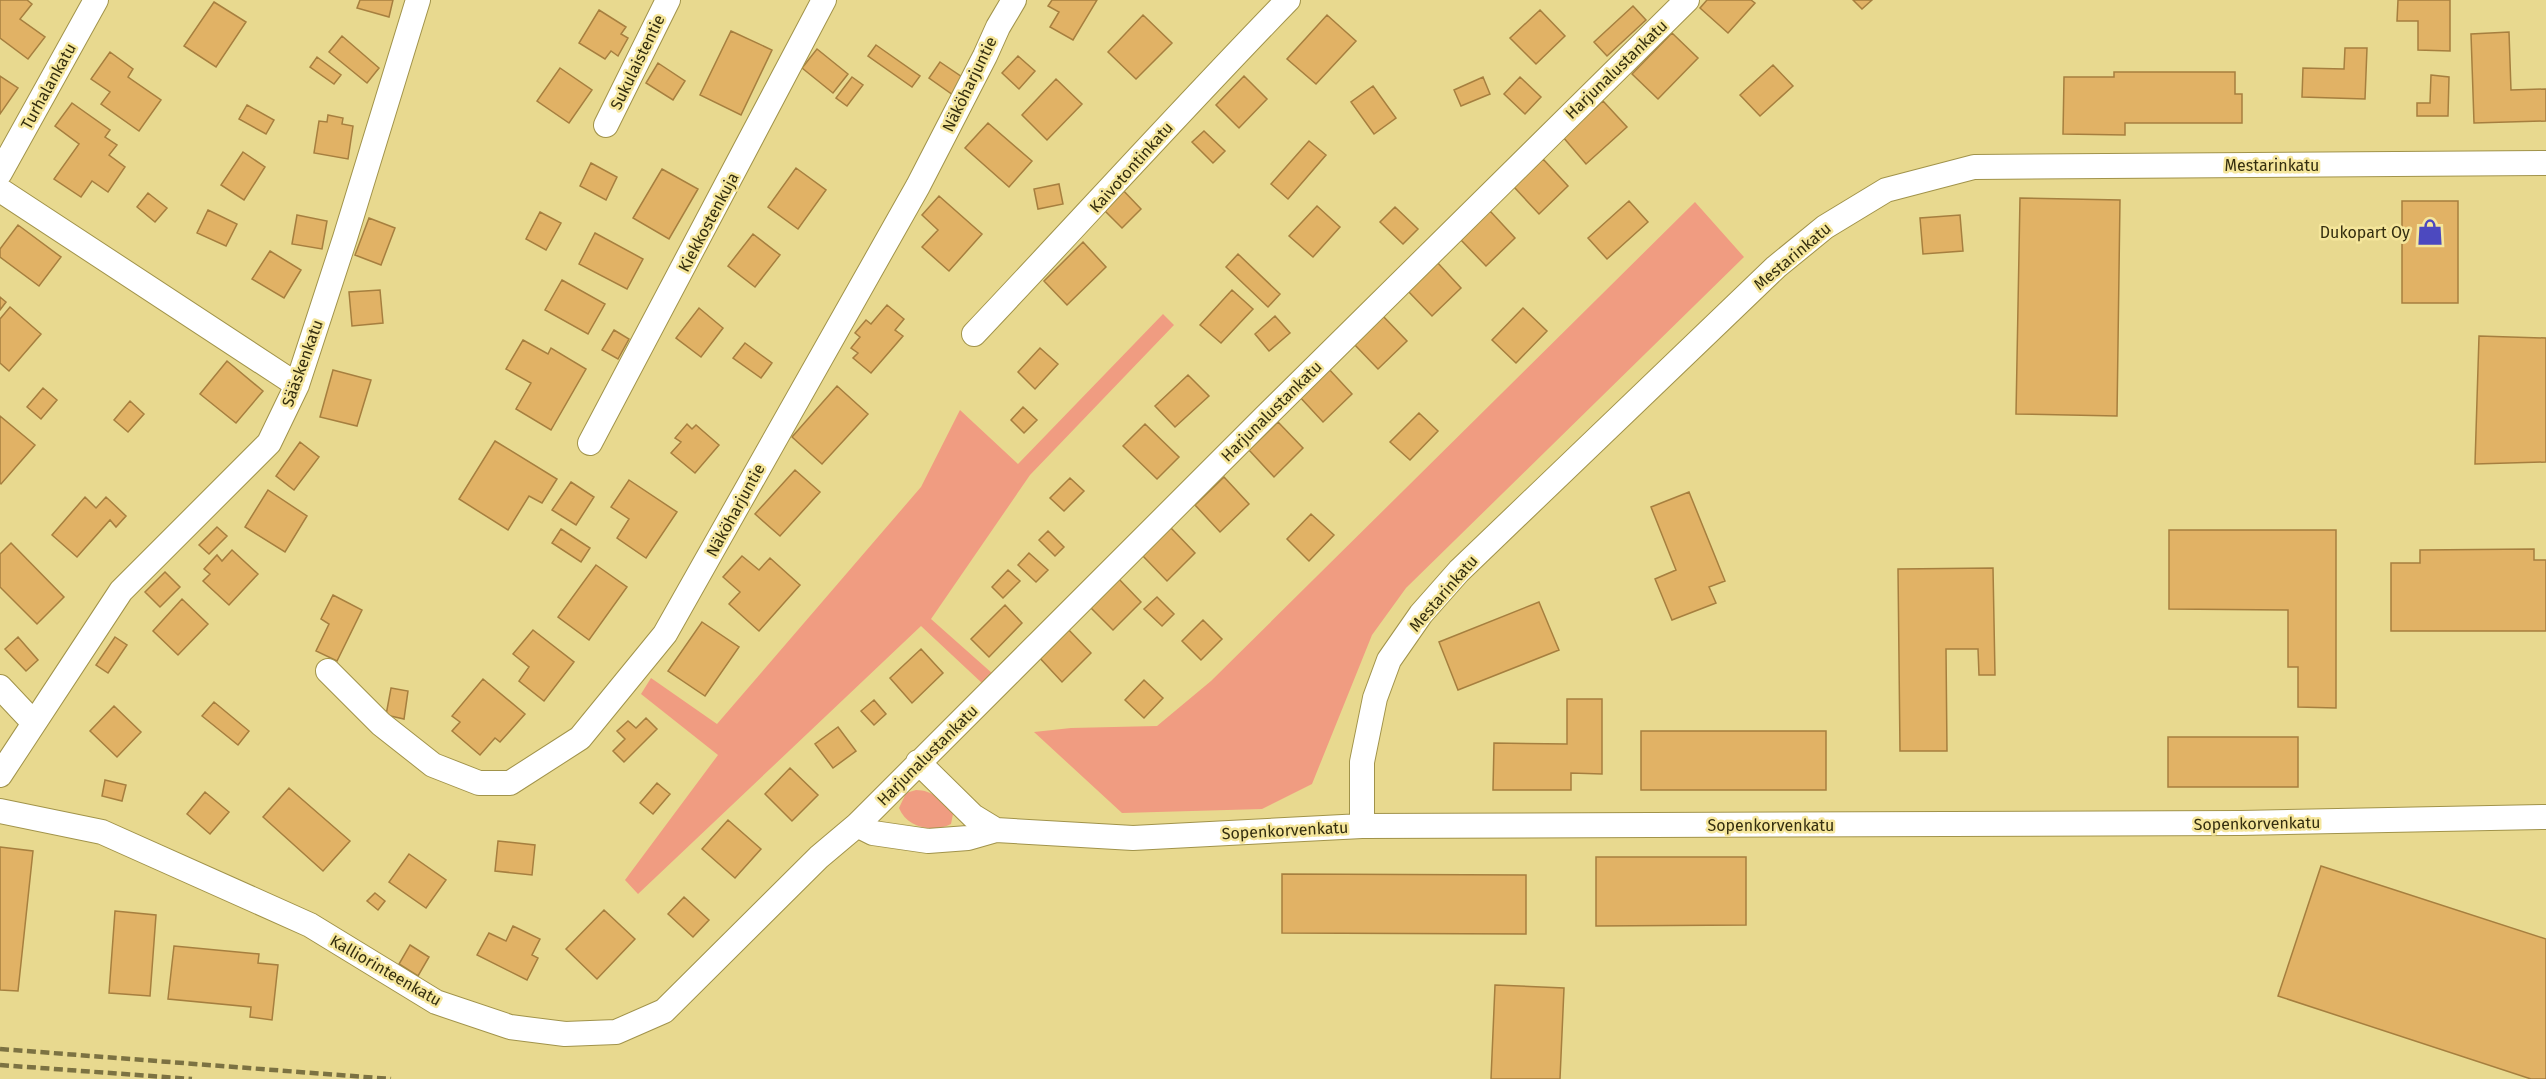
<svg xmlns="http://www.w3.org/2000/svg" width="2546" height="1079" font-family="'Fira Sans',sans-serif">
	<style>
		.green { fill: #f09c81 }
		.building { fill: #e1b265; stroke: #a67f3f; stroke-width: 1.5 }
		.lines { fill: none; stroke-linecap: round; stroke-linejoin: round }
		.street-casing { stroke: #a1934a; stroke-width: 26 }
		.street { stroke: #fff; stroke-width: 24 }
		.rail { stroke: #7c7242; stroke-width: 4.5; stroke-dasharray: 9 4.5; stroke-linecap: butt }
		.labels { text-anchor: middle; stroke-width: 5; stroke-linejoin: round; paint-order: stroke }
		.street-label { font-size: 16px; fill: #342e0f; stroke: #f5e69c }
		.poi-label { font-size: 16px; fill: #342e0f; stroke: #f5e69c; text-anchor: end }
	</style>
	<rect width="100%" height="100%" fill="#e8d98f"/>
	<path class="green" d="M1695 202 1744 257 1406 588 1372 635 1312 784 1262 809 1122 813 1034 732 1071 728 1157 726 1211 681Z
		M1163 314 1174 325 1030 475 931 619 993 674 983 684 921 626 638 894 625 880 718 755 641 694 651 678 717 724 921 487 960 410 1018 464Z
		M916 790C932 790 945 801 953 814L951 824C933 833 907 828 899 808L906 793Z"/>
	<path class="building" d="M0 0H27L32 4 20 19 45 37 28 59 0 38Z
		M360 0H393L389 17 357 8Z
		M1052 0H1097L1073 40 1050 27 1059 12 1048 6Z
		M1707 0H1751L1755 3 1728 33 1700 8Z
		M1853 0H1872L1862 9Z
		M2398 0H2450V51L2418 50V21H2397Z
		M214 2 246 22 216 67 184 46Z
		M1633 6 1646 20 1607 56 1594 42Z
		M599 10 626 27 621 34 628 38 618 56 611 51 605 59 579 43Z
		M1540 10 1565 36 1536 64 1510 38Z
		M1143 15 1172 43 1136 79 1108 52Z
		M1327 15 1356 41 1316 84 1287 59Z
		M731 31 772 50 741 115 700 95Z
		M2509 32 2511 90 2546 89V121L2474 123 2471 34Z
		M1672 33 1698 58 1658 99 1632 74Z
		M342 36 379 68 367 83 329 52Z
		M876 45 920 76 912 87 868 56Z
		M2345 48H2367L2365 99 2302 97 2303 68 2344 69Z
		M817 49 848 74 833 93 802 68Z
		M110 52 133 69 128 77 161 100 139 131 101 104 110 92 91 79Z
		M1018 56 1035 71 1019 89 1002 73Z
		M317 57 341 75 334 84 310 67Z
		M940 62 965 79 953 95 929 78Z
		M658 63 685 81 673 100 646 83Z
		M1773 65 1793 86 1760 116 1740 95Z
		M560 68 592 90 569 123 537 101Z
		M2114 72H2235V94H2242V123H2125V135L2063 134 2064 77H2114Z
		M2431 75 2449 77 2448 116H2417V103H2430Z
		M0 76 18 88 0 114Z
		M1244 76 1267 99 1239 128 1216 105Z
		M852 77 863 85 847 106 836 98Z
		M1483 77 1490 94 1461 106 1454 90Z
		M1520 77 1541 97 1525 114 1504 94Z
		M1056 79 1082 104 1047 140 1022 115Z
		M1373 86 1396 118 1374 134 1351 102Z
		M1603 101 1627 127 1586 164 1563 137Z
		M72 103 110 130 105 137 117 145 109 155 125 167 108 192 92 181 81 197 54 179 79 144 55 126Z
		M247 105 274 120 266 134 239 119Z
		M328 115 343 118 342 124 353 126 348 159 314 153 319 121 327 122Z
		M988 123 1032 161 1009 187 965 148Z
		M1204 131 1225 151 1213 163 1192 142Z
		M1309 141 1326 155 1288 199 1271 184Z
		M243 152 265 167 244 200 221 185Z
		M1543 159 1568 186 1539 214 1514 187Z
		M591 163 617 177 606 200 580 186Z
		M796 168 826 190 798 229 768 207Z
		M662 169 698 189 669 239 633 218Z
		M1059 184 1063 204 1038 209 1034 189Z
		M1119 186 1141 209 1122 228 1099 205Z
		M148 193 167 208 155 222 137 207Z
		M939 196 982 234 949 271 922 247 938 230 922 215Z
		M2020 198 2120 200 2117 416 2016 414Z
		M1629 201 1648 222 1607 259 1588 238Z
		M2402 201H2458V303H2402Z
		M1317 206 1340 227 1313 257 1289 236Z
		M1395 207 1418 229 1403 244 1380 222Z
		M208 210 237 224 226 246 197 233Z
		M1490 211 1515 238 1486 266 1461 240Z
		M540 212 561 223 546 250 526 239Z
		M297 215 327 221 322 249 292 244Z
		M1960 215 1963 251 1923 254 1920 218Z
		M369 218 395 228 381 265 355 255Z
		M18 225 61 257 39 286 0 257V249Z
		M595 233 643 259 627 289 579 264Z
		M753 234 780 255 755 287 728 266Z
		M1083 242 1106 267 1067 305 1044 281Z
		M270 251 301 270 284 298 252 279Z
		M1238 254 1280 294 1268 307 1226 267Z
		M1436 261 1461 288 1432 316 1407 290Z
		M562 280 605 304 588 334 545 310Z
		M380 290 383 323 352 326 349 292Z
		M1232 290 1253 309 1221 343 1200 325Z
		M0 297 6 302 0 310Z
		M887 305 904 319 895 330 903 336 871 373 853 358 858 353 851 348 860 337 855 333 866 320 871 324Z
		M10 307 41 334 9 371 0 363V319Z
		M699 308 723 328 701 357 676 338Z
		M1523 308 1547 331 1516 363 1492 340Z
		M1381 314 1407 341 1378 369 1353 343Z
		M1275 316 1290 333 1269 351 1255 334Z
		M614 330 629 339 618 359 602 350Z
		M2479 336 2546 338V462L2475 464Z
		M523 340 548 354 551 348 586 369 551 430 516 409 531 383 506 369Z
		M745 343 772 363 761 378 733 358Z
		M1040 348 1058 364 1035 389 1018 372Z
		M227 361 263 391 236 423 200 394Z
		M1327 367 1352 394 1323 422 1298 395Z
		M333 370 371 380 357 426 320 417Z
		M1188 375 1209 396 1175 427 1155 406Z
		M837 386 868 414 822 464 792 437Z
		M43 388 57 400 41 419 27 407Z
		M130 401 144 414 128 432 114 420Z
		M1023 407 1037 420 1024 433 1011 420Z
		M1419 413 1438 431 1410 460 1390 442Z
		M0 416 35 445 1 484 0 483Z
		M1278 422 1303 448 1274 477 1249 450Z
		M687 424 692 429 696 425 719 445 695 473 671 453 681 442 675 438Z
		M1145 424 1179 457 1157 479 1123 446Z
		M495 441 557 479 542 503 529 496 508 530 459 499Z
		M300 442 319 457 294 490 276 476Z
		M795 470 820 492 780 536 755 514Z
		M1224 477 1249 504 1220 532 1195 505Z
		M1070 478 1084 491 1064 511 1050 498Z
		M629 480 677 512 646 558 617 538 629 519 611 507Z
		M571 482 594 497 576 525 552 510Z
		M268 490 307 516 285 552 245 527Z
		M1689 492 1725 581 1709 587 1716 603 1672 620 1655 579 1676 570 1651 507Z
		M85 497 96 508 106 497 126 516 116 527 110 520 77 557 52 535Z
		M1311 514 1334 535 1309 561 1287 539Z
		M217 527 227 536 209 554 199 545Z
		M1170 527 1195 553 1167 581 1142 555Z
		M561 529 590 548 581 562 552 543Z
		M2169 530H2336V708L2298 707V667H2288V610L2169 609Z
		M1048 531 1064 547 1055 556 1039 540Z
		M11 543 64 597 37 624 0 587V554Z
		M2534 549V560H2546V631H2391V563H2420V550Z
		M232 550 258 574 229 605 203 581 210 574 204 569 217 555 222 561Z
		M1029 553 1048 570 1036 582 1018 565Z
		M742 556 759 570 770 558 800 585 759 631 729 604 740 592 723 577Z
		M596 565 627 587 589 640 558 617Z
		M1993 568 1995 675H1979L1978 649H1946L1947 751H1900L1898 569Z
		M1008 570 1020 581 1003 598 992 587Z
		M165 572 180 587 160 607 145 592Z
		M1116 576 1141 602 1113 630 1087 604Z
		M333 595 362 610 337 661 316 651 329 624 321 619Z
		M1157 597 1174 614 1162 626 1144 609Z
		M182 599 208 624 178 655 153 631Z
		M1539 602 1559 650 1458 690 1439 642Z
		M1005 605 1022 623 989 657 971 639Z
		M1203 620 1222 639 1201 660 1182 641Z
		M702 622 739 647 705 696 668 671Z
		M1066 627 1091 653 1062 682 1037 655Z
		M533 630 574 662 544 701 519 681 529 667 513 654Z
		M18 637 38 660 26 671 5 649Z
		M115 637 127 645 108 673 96 665Z
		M921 649 943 673 912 703 890 678Z
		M483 679 525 714 500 742 495 738 480 755 452 731 460 722 452 716Z
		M1144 680 1163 698 1144 718 1125 700Z
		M391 688 408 691 404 719 386 715Z
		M1567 699H1602V774L1571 773V790H1493L1494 743 1567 744Z
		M874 700 886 714 874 725 861 711Z
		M214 702 249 731 238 745 202 716Z
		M114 706 141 732 117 757 90 731Z
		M646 718 657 729 624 762 613 751 625 739 617 731 628 721 636 728Z
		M838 727 856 751 833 768 815 744Z
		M1641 731H1826V790H1641Z
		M2168 737H2298V787H2168Z
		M790 768 818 795 792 821 765 794Z
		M105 780 126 785 122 801 102 796Z
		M657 783 670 794 653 814 640 803Z
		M289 788 350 841 323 871 263 817Z
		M205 792 229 812 210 834 187 814Z
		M728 820 761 849 735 878 702 849Z
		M498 841 535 845 532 875 495 871Z
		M0 847 33 851 18 991 0 990Z
		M409 854 446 880 426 908 389 882Z
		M1596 857H1746V925L1596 926Z
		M2321 866 2546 939V1079H2531L2278 996Z
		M1282 874 1526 875V934L1282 933Z
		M375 893 385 901 378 910 367 901Z
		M684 897 709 920 693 937 668 914Z
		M604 910 635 939 597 979 566 949Z
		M115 911 156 915 150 996 109 993Z
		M513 926 540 939 532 955 538 958 527 980 477 955 489 933 506 941Z
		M410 945 429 957 418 976 399 964Z
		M174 946 259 954 258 963 278 965 272 1020 250 1017 251 1007 168 999Z
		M1495 985 1564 988 1560 1079H1491Z"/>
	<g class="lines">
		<defs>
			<path id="street" d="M606 125 668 0
				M0 173 96 0
				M0 190 297 385
				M974 334C1079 223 1181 110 1288 0
				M590 443 824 0
				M328 671 381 724 433 765 479 783H510L580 738 665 634 918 186 985 56 998 27 1014 0
				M0 687 33 722
				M918 762 973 816 996 830
				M0 775 121 591 269 443 297 385 345 238 418 0
				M0 811 102 832 310 925 436 1002 510 1027 565 1034 616 1032 664 1011 819 857 857 825 1265 417 1687 0
				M857 825 873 833 928 841 968 838 996 830 1133 838 1362 826 2241 823 2546 817
				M1362 826V762L1375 698 1389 660 1421 614 1459 571 1776 267 1825 227 1886 190 1974 167 2546 163"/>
		</defs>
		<use href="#street" class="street-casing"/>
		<use href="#street" class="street"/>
		<path class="rail" d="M0 1049 391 1079
			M0 1065 192 1079"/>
	</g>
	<defs>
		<symbol id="shop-bare" viewBox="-9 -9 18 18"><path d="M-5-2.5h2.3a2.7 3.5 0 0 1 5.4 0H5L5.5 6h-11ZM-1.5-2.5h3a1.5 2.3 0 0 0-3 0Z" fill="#4c49bf" stroke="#f5e69c" stroke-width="2.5" paint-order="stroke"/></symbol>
	</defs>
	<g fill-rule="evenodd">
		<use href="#shop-bare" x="2411" y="213" width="38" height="38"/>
	</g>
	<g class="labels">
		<g class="street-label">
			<text transform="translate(637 62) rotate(-64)" y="6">Sukulaistentie</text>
			<text transform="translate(1616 69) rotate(-44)" y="6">Harjunalustankatu</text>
			<text transform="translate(969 84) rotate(-64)" y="6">Näköharjuntie</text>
			<text transform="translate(48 86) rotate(-61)" y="6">Turhalankatu</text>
			<text x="2272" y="171">Mestarinkatu</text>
			<text transform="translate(1131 167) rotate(-48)" y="6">Kaivotontinkatu</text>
			<text transform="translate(708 222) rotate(-62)" y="6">Kiekkostenkuja</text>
			<text transform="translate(1792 256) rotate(-40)" y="6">Mestarinkatu</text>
			<text transform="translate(302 363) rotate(-70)" y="6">Sääskenkatu</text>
			<text transform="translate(1271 411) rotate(-45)" y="6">Harjunalustankatu</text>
			<text transform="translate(735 510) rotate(-61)" y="6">Näköharjuntie</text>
			<text transform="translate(1443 593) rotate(-49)" y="6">Mestarinkatu</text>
			<text transform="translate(927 755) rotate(-45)" y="6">Harjunalustankatu</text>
			<text transform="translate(2257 823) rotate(-1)" y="6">Sopenkorvenkatu</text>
			<text x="1771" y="831">Sopenkorvenkatu</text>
			<text transform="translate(1285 830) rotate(-3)" y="6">Sopenkorvenkatu</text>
			<text transform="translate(386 970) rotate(30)" y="6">Kalliorinteenkatu</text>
		</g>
		<g class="poi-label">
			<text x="2410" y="238">Dukopart Oy</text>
		</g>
	</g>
</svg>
